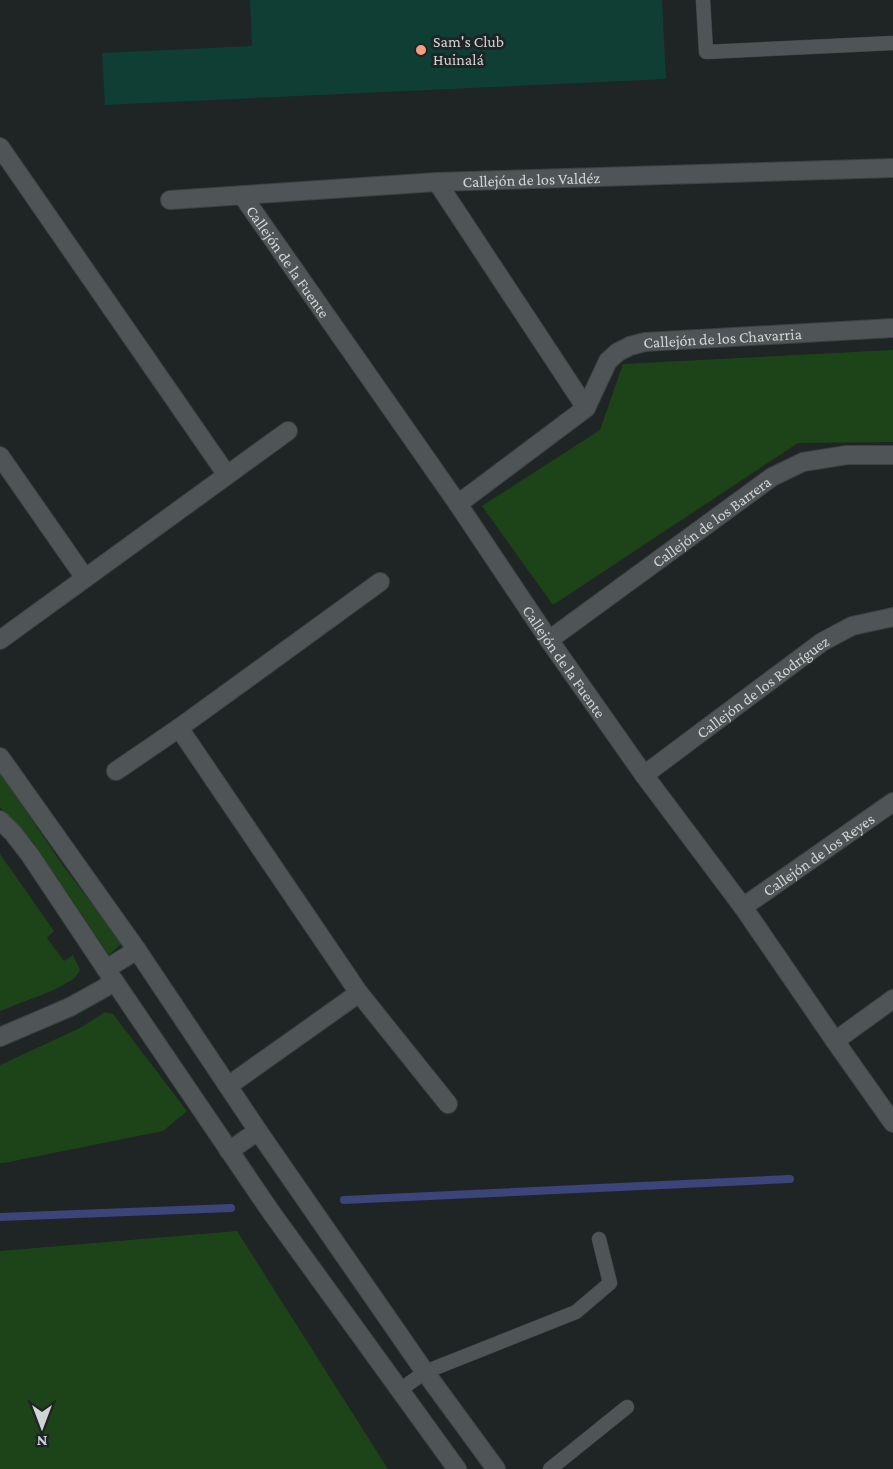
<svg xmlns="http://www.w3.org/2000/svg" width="893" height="1469" font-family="'Crimson Pro',serif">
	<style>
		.green { fill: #1d4419 }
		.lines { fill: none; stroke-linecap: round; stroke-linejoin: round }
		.stream { stroke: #3b457a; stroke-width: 8 }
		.building { fill: #0f3f34 }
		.lane-casing { stroke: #3d4141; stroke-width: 15 }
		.street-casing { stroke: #3d4141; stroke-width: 20 }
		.lane { stroke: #4f5556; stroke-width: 14 }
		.street { stroke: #4f5556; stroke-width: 18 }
		.poi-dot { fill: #f2a17e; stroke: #1f2425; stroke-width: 2 }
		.labels { text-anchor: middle; stroke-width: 6; stroke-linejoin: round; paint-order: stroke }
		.poi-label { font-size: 16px; fill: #d0d4d4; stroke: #1f2425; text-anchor: start }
		.street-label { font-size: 16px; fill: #d0d4d4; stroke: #1f2425 }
	</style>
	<rect width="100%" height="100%" fill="#1f2425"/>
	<path class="green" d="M893 350V442L798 443 553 605 482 506 600 430 623 364Z
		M0 773 64 867 122 943 109 955 33 842 0 807Z
		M0 854 54 931 47 938 64 961 73 955 80 970 75 978 54 990 0 1011Z
		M105 1012 113 1014 187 1111 163 1131 4 1163H0V1065L80 1028Z
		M237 1231 388 1469H0V1251Z"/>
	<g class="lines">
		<path class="stream" d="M344 1200 790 1179
			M0 1217 231 1208"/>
	</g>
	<path class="building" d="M250 0H662L666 79 105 105 102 53 252 46Z"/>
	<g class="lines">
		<defs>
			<path id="lane" d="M703 0 706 52 893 43
				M400 1390 425 1372 576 1312 610 1283 599 1239
				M550 1469 627 1407"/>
			<g id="street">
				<path d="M0 147 227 475"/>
				<path d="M437 182 586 408"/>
				<path id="s1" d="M242 195 458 504 549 640 644 775 743 907 835 1041 893 1123"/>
				<path id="s2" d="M170 200 437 182 893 168"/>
				<path d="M0 456 85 578"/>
				<path id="s3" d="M458 504 586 408 608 361 618 352 630 346 645 342 893 328"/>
				<path d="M0 640 288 431"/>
				<path id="s4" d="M549 640 772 477 803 462 847 455H893"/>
				<path d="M179 728 359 993 448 1104"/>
				<path d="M0 757 137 950 258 1131 425 1372 496 1469"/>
				<path d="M116 771 179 728 380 582"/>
				<path id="s5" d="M644 775 822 642 852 626 893 617"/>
				<path d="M0 820 13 833 30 855 106 969 271 1212 457 1469"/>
				<path id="s6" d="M743 907 893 802"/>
				<path d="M106 969 137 950"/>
				<path d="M0 1037 70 1007 115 982"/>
				<path d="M835 1041 893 999"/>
				<path d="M228 1086 359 993"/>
				<path d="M229 1151 258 1131"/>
			</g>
		</defs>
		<use href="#lane" class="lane-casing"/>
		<use href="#street" class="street-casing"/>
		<use href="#lane" class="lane"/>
		<use href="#street" class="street"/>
	</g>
	<circle class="poi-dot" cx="421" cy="50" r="6"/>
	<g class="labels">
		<g class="poi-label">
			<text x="433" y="47">Sam's Club<tspan x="433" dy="18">Huinalá</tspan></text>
		</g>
		<g class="street-label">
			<text dy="6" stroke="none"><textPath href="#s2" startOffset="362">Callejón de los Valdéz</textPath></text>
			<text dy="6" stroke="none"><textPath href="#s1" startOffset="81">Callejón de la Fuente</textPath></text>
			<text dy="6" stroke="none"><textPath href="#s3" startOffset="332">Callejón de los Chavarria</textPath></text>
			<text dy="6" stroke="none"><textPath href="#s4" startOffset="201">Callejón de los Barrera</textPath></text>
			<text dy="6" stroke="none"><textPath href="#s1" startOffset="567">Callejón de la Fuente</textPath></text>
			<text dy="6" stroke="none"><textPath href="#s5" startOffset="148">Callejón de los Rodríguez</textPath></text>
			<text dy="6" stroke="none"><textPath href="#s6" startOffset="92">Callejón de los Reyes</textPath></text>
		</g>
	</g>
	<g transform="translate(42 1427) rotate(180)" stroke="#1f2425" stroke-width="4.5" paint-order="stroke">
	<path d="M0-4.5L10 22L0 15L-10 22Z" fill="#d0d4d4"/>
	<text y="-9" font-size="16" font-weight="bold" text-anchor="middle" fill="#d0d4d4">N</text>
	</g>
</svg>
